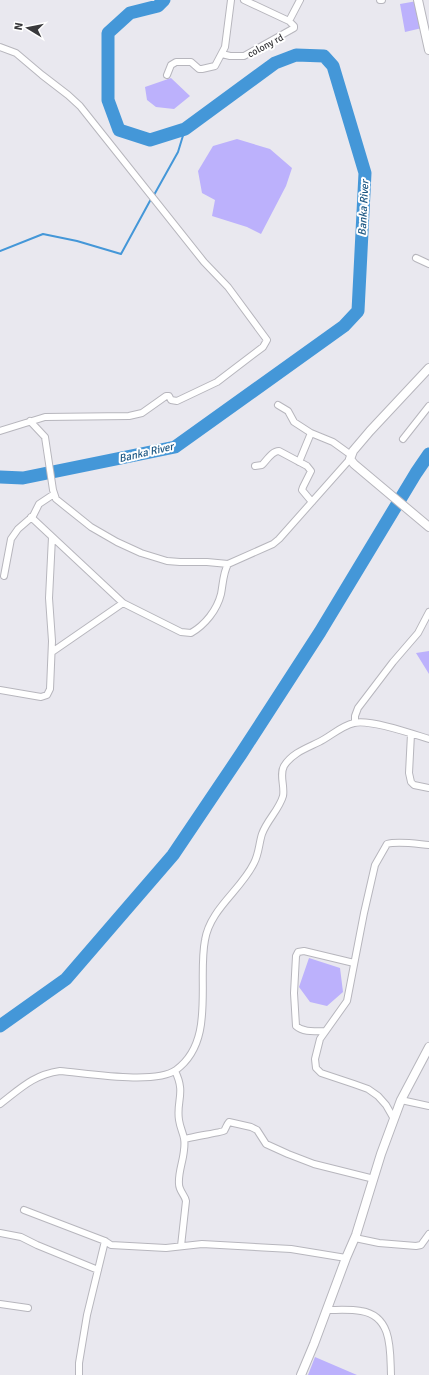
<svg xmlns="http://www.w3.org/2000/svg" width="429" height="1375" font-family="Signika,sans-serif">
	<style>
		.green { fill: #bcb1fc }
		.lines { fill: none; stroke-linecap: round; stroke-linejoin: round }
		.stream { stroke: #4497d8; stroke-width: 2 }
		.river { stroke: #4497d8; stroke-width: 13 }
		.minor-casing { stroke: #b7b6bd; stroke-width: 8 }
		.secondary-casing { stroke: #b7b6bd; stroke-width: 10 }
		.minor { stroke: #fff; stroke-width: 6 }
		.secondary { stroke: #fff; stroke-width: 8 }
		.labels { text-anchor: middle; stroke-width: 4; stroke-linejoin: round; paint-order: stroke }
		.street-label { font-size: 10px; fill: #39393c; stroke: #fff }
		.water-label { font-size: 11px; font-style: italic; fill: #1d5884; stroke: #fff }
	</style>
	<rect width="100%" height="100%" fill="#e9e8ef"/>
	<path class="green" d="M417 1 422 28 405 32 400 4Z
		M171 78 190 96 174 109 156 107 147 100 145 87Z
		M237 139 270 149 292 168 286 186 261 234 247 227 212 216 215 200 202 193 198 171 213 146Z
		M429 651V674L416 653Z
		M309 958 340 968 343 992 327 1006 310 1002 299 987Z
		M315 1357 357 1375H308Z"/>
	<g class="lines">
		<path class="stream" d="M154 195 178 152 185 129
			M0 251 43 234 77 241 121 254 151 199"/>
		<path class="river" d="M0 477 23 478 175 447 344 326 358 311 365 173 333 66 324 56 296 55 275 63 185 129 150 140 119 130 108 100V33L130 13 158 6 164 0
			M0 1026 66 979 173 855 241 754 320 632 416 473 429 454"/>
		<defs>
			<path id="minor" d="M380 0H382
				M289 21 300 0
				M0 47 16 53 42 75 68 95 80 106 204 262 228 287 267 340 263 347 217 382 177 401 171 400 169 396H166L142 413 129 416 45 417 0 431
				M222 54 230 56H244L294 28V26L289 21 244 0
				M167 75 171 65 176 62H191L199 69H202L215 66 225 47 231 0
				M416 258 429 264
				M278 405 288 411 294 422 311 433 299 462
				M30 421 45 437 53 490 56 499 91 527 117 542 141 553 167 561 180 562H207L228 564
				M311 433 333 442 351 455
				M403 439 429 406
				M255 466 262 465C267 460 272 451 279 451L307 466 311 471 303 487 302 490 312 502
				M31 517 123 603 181 632 191 633C205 625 217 610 221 594 223 584 223 573 228 564L273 544 279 539 350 459
				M4 576 11 539 18 529 33 516 39 504 54 494
				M52 652 123 603
				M0 690 41 697 47 695 50 689 52 641 49 598 52 537
				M355 722V716L358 708 393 662 418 633 429 612
				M411 734 409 773 411 782 414 785 429 788
				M325 1031C315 1031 304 1033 296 1026L294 993 296 956 298 952 304 951 354 963
				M175 1071C186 1093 176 1101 179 1120 181 1133 186 1135 184 1150 183 1162 178 1173 179 1184 179 1191 185 1195 186 1201L181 1246
				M401 1100 429 1106
				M0 1104C21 1088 33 1075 60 1071 86 1073 155 1085 176 1070 216 1041 197 981 205 940 210 909 241 890 254 863 259 854 259 843 262 834 267 820 279 810 283 796 285 786 279 775 284 766 292 753 307 748 319 742 331 736 341 726 354 723 370 719 413 734 429 739
				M394 1119 386 1105 378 1096 368 1089 354 1084 321 1073 316 1068 315 1059 320 1039 347 1001 364 913 375 865 387 844C398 841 417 844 429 845
				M185 1139C191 1137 223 1132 224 1131 226 1128 227 1124 229 1122L251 1127 257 1130 266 1144 288 1154 314 1164 374 1179
				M24 1210 105 1241 111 1245 166 1248 202 1244 291 1249 346 1258
				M0 1233 21 1237 37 1245 98 1270
				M355 1238 379 1243 416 1246 421 1245 429 1234
				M0 1304 28 1308
				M327 1310C338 1310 350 1309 361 1311 393 1316 390 1351 391 1375
				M79 1375V1363L87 1315 105 1241"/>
			<path id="secondary" d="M418 0 429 50
				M429 368 370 431 353 451 350 459 354 464 429 527
				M301 1375 314 1344 346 1258 356 1235 381 1154 401 1100 429 1047"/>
		</defs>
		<use href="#minor" class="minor-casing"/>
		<use href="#secondary" class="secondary-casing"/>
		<use href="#minor" class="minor"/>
		<use href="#secondary" class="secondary"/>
	</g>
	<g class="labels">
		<g class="street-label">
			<text transform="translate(265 45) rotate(-28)" y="4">colony rd</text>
		</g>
		<g class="water-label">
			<text transform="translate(363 208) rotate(-87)" y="4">Banka River</text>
			<text transform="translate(146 452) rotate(-13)" y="4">Banka River</text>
		</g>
	</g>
	<g transform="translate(28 28) rotate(280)" stroke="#ffffff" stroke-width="3" paint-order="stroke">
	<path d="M0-3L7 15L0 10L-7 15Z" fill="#39393c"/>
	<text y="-6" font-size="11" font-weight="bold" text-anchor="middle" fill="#39393c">N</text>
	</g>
</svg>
